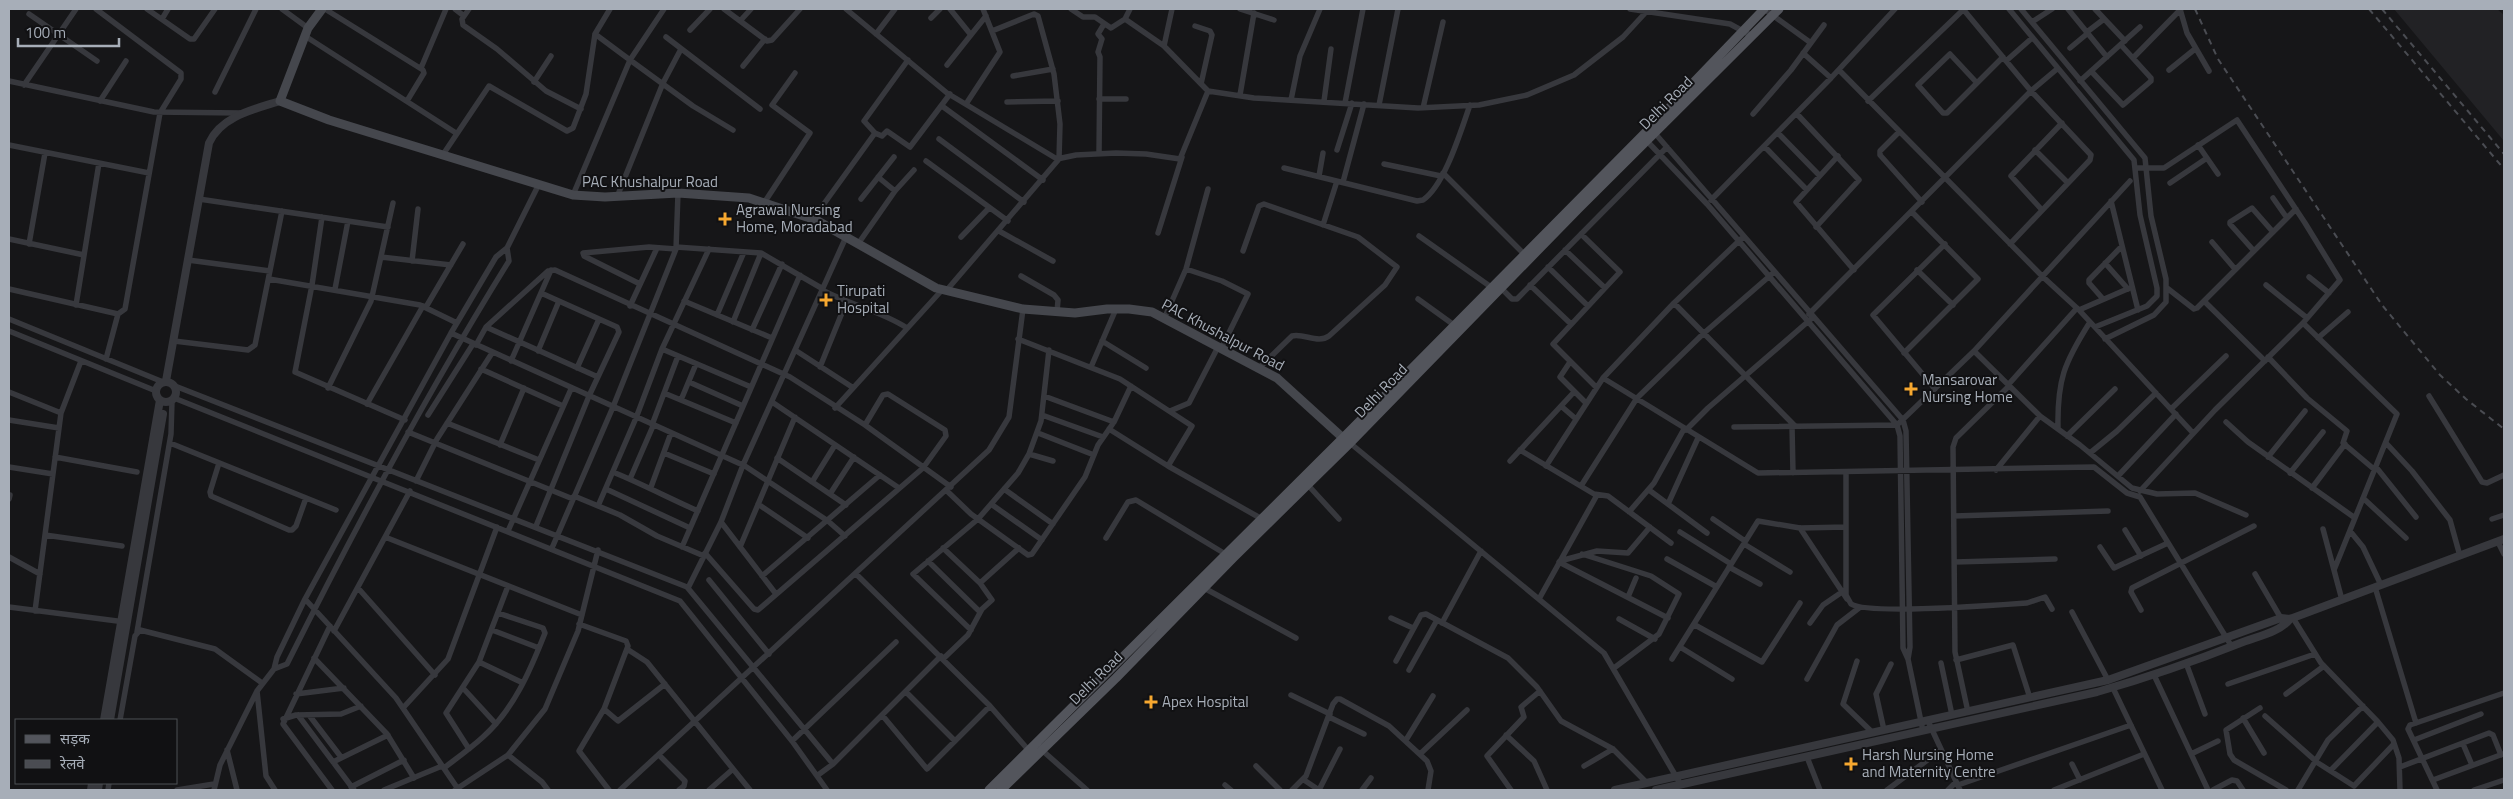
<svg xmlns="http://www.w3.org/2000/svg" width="2513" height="799" font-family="'Titillium Web','Noto Sans Devanagari',sans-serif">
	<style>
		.built { fill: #222225 }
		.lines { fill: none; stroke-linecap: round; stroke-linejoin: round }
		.minor { stroke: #37383d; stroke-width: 5.5 }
		.tertiary { stroke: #37383d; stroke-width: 8 }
		.secondary { stroke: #45474d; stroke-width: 9 }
		.primary { stroke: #53555c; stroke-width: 9 }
		.rail { stroke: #4a4c52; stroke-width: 2; stroke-dasharray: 6 5; stroke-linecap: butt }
		.poi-dot { fill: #f6a830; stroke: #111113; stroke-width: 2 }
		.labels { text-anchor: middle; stroke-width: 4; stroke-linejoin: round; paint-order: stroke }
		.street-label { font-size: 15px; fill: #a7aeb8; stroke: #111113 }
		.poi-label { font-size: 15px; fill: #a7aeb8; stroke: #111113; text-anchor: start }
	</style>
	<rect width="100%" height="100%" fill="#161618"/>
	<path class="built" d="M2394 9H2497L2504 15V141Z"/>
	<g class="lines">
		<path class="minor" d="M147 9 190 39H194L215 9
			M282 9 308 28
			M325 9 423 70 424 73 407 101
			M455 9 464 16
			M469 9 462 19 463 25 497 49 546 91 581 109
			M664 9 630 60 693 106 733 130
			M724 9 767 41 772 40 800 9
			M846 9 947 93 1057 159 1076 155 1116 153 1146 154 1180 159 1208 91
			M950 9 971 35
			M1071 9 1083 17H1095L1111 28 1125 19 1164 46 1208 91 1254 98 1418 108 1479 105 1527 95 1574 75 1623 37 1647 11
			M1240 9 1274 20
			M1630 9 1730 24 1752 36
			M1764 9 1811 43
			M1963 9 2031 91 2091 155 2090 160 2010 244
			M2009 9 2134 160 2140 215 2157 288V296L2147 306 2095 327
			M2021 9 2145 158 2151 216 2166 279V302L2154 315 2105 339
			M2068 9 2107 57
			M2095 9 2125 41
			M2180 9 2187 33 2209 71
			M29 14 97 61
			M931 18 940 9
			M162 19 168 9
			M1125 19 1130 9
			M740 21 751 9
			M2032 22 2052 9
			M1195 26 1210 31 1212 35 1201 84
			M690 30 710 9
			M2087 32 2104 19
			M876 34 895 9
			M305 36 456 133
			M666 37 760 109
			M1164 46 1172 9
			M2070 48 2088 33
			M1803 53 1831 78
			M2133 58 2181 9
			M908 60 864 121 875 133 882 136 887 131 910 147 950 94
			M2006 61 2032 38
			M947 65 986 16
			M743 66 765 39
			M421 68 446 9
			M1839 70 2042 276 2079 310 2193 433
			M2169 70 2195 49
			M2091 71 2123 105 2151 81V78L2121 45
			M1013 76 1053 69
			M9 81 154 112 241 113
			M2080 81 2140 27
			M534 82 551 56
			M1977 83 1950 54 1918 85 1943 113H1947L2003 57
			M24 85 76 9
			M215 92 256 9
			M1240 95 1254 13
			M1099 99H1126
			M1291 100 1300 56 1320 9
			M100 101 126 61
			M1324 101 1331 49
			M1868 101 1964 9
			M1007 102 1058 101
			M1345 103 1363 9
			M966 104 1000 52 983 9
			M1379 105 1398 9
			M942 106 1043 180
			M1423 108 1443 22
			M1753 114 1791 70 1824 25
			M1797 114 1859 180 1816 227
			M1653 131 1903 420 1906 431 1910 647 1908 659
			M1899 132 1880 151V155L1922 202
			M1778 133 1819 175
			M939 139 1024 202
			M1646 140 1707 204 1897 425 1900 436 1903 648 1908 659 1923 731
			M9 145 149 173
			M2198 145 2218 174
			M1765 147 1806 189
			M1337 150 1352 103
			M2035 150 2068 183
			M1099 153 1100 57 1098 52 1102 39 1098 34 1104 24
			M442 156 489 86 567 131 573 128 586 94 595 34 610 9
			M1838 156 1796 202 1854 270
			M926 161 1008 221
			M1384 164 1441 176
			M1284 168 1417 201 1423 200C1445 185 1461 130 1470 105
			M2135 168H2164L2237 120 2305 223 2340 280 2303 323 2215 410 2140 491
			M1443 173 1524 254
			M1319 176 1323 153
			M878 177 895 191
			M1343 182 1364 104
			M2170 183 2207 158
			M573 195 630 60 595 34
			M617 197 663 83 681 49
			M2273 198 2287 218
			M199 199 388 227
			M861 199 894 157
			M1711 200 1831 78 1895 9
			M2111 201 2138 310
			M764 203 810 133 772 105 795 73
			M2042 210 2011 176 2062 123
			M322 217 312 285 295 372 405 420
			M813 219 875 133
			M1323 225 1337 181
			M999 231 1053 261
			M1158 233 1182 157
			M1581 234 1620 272 1553 344 1596 387
			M1419 236 1491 287
			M961 237 989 208
			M9 239 84 255
			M2212 242 2235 269
			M29 244 45 153
			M858 244 895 191 914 170
			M676 247 761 253 823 289
			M1565 250 1605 288
			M1243 251 1259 206 1264 204 1358 237 1397 267 1385 285 1329 336C1318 344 1304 333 1292 336L1259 368
			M2254 251 2230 224V222L2252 208 2273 232
			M381 257 451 265
			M188 260 270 271
			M412 261 418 209
			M2105 263 2128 289
			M1548 267 1588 306
			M1186 269 1222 281 1248 294 1221 349
			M1917 270 1953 305
			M1021 276 1054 295 1058 300 1057 312
			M2309 277 2329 293
			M269 279 420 305 457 323
			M640 284 584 256 583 253 649 247 676 249
			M1530 285 1571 324
			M2266 285 2307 318
			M1501 288 1512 299H1517L1667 147
			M2167 288 2194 309 2197 308 2296 209
			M9 289 118 314 125 309 160 113 181 79V73L96 9
			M335 289 348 221
			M822 290C850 305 881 311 907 328
			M946 291 1059 159 1060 124 1054 74 1038 16 1034 14 992 31
			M1418 299 1454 325
			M2103 299 2089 283V280L2122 246
			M684 301 772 338
			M2204 301 2265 361
			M1674 303 1795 426
			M76 305 99 163
			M630 306 657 248
			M426 307 463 244
			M2079 310 2132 287
			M1809 314 2031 91 2057 69
			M717 315 744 252
			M9 319 163 382
			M1164 319 1186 269 1208 189
			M733 322 761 253
			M2303 323 2397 414 2334 570
			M486 327 598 377
			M752 330 782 264
			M9 331 156 391
			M451 333 745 466 828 521 845 536
			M2318 338 2348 312
			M1018 339 1120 379 1192 426 1168 466
			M174 341 248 350 255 345 282 211
			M1102 341 1146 368
			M476 345 486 327 548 271 555 270 790 377 865 425 951 487
			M662 349 751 387
			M795 350 852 387
			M538 351 559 301
			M1974 351 2040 416 2080 445 2132 488 2157 494 2195 493 2246 515
			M1904 353 1978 279 1912 212
			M2268 357 2307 398 2347 431 2343 443 2375 470
			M106 359 118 314
			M511 361 551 270
			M1570 362 1560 377 1586 403
			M820 367 846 303
			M1091 367 1116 309
			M577 368 599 319
			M481 369 563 406
			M1603 378 1758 473 2094 467 2127 493 2140 497 2232 647
			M689 382 743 406
			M2008 385 2077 308
			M175 386 687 587 833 764
			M328 388 371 301 393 203
			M1935 389 1873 315 1945 244
			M9 392 61 413
			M664 393 736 423
			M1044 396 1114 422
			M2429 396 2482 482 2487 483 2504 475
			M174 398 680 601 792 741 827 790
			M681 400 696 364
			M772 402 899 488
			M367 404 423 306
			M1561 406 1576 419
			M835 408 942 290
			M2171 409 2226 356
			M1170 411 1189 403 1218 347
			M428 415 473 344
			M1042 415 1103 437
			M9 420 59 428
			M2226 422 2248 442 2355 518
			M447 423 539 460
			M652 425 678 356
			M1792 426 1793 473
			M1734 427 1897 425 1974 351 2130 181
			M1109 429 1168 466 1262 519
			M2058 429C2057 380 2064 363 2090 322
			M1686 430 1708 408 1811 319
			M408 432 573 499
			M1038 433 1094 455
			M2067 436 2115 389
			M170 443 336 510
			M1350 443 1604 653 1681 785
			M2386 443 2412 471 2450 520 2460 556
			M500 445 524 388
			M1520 450 1594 494 1608 496 1671 543
			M664 453 714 474
			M2090 453 2117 431 2156 393
			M1029 454 1053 461
			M55 457 137 472
			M2268 457 2305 411
			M777 458 846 505
			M1510 461 1574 392
			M219 463 210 492 211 496 289 530H292L296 526 306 498
			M1546 466 1603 378 1674 303 1741 239
			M9 467 53 474
			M2376 467 2416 517
			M1996 470 2040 416
			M613 472C642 484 669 498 698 511
			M1846 473V595L1851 604C1868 615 1999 605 2027 603L2045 597 2052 609
			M2290 473 2323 432
			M2118 476 2176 414
			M630 479 653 426
			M416 481 437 439 492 353
			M812 482 835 445
			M1307 484 1339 519
			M1581 486 1637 398 1704 333 1772 274
			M651 487 671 433
			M2312 488 2345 444
			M606 489 690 528
			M1004 489 1053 524
			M1649 490 1707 533
			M947 491 971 514 1028 555 1032 554 1085 477 1098 445 1114 422 1131 386
			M830 494 854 457
			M574 496 620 515 657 536 704 556
			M2363 498 2406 538
			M9 499 10 495
			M758 504 808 538
			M991 504 1042 540
			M1668 504 1698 438
			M598 506 636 418 662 349 709 249
			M1629 512 1654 483 1684 429
			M1954 516 2108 511
			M1713 519 1745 541
			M2492 519 2504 515
			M721 522 776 594
			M536 526 589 396 619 332 617 327 541 293
			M1800 528 1847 599
			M2323 529 2342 600
			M2125 530 2141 556
			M508 531 571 389
			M2350 531 2363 547 2381 585
			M1680 532 1731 564
			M45 535 122 546
			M385 537 582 615
			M1106 538 1128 502 1136 500 1227 555
			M2498 542 2504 554
			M1744 544 1790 572
			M682 547 800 275
			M740 547 795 417
			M2100 547 2114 568 2168 543
			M552 548 613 407 676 249 678 193
			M943 548 980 583
			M705 553 754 609 758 610 923 468 946 436 945 430 888 394 883 395 865 425
			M1582 554 1651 576 1679 594 1659 634 1614 668
			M9 557 40 574
			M1667 559 1717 587
			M928 561 980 612
			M1560 561 1597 551 1628 553 1650 527
			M1559 562 1668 618
			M1955 562 2055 559
			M1729 567 1760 584
			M856 574 990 706 1031 753
			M2255 574 2282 620
			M762 576 880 475
			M709 580 769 654
			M2375 587 2416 723
			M358 588 435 675
			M688 588 721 522 743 465 846 237
			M1204 588 1296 638
			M1628 597 1636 578
			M305 599 396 698 458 789
			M1539 599 1597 495
			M9 607 125 622
			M2141 610 2131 592 2132 588 2254 526
			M35 611 61 413 81 361
			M2072 612 2108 680
			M1391 618 1413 628
			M2293 618 2321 663 2378 722 2393 740 2399 758 2400 790
			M1619 619 1655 639
			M1442 623 1481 551
			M1810 623 1823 605 1842 592
			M579 624 626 641 628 646 604 709 579 751 609 790
			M1695 625 1762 662 1800 603
			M330 626 283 724 332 790
			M492 630 539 648
			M971 630 913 574 978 519 1018 473 1029 454 1041 421 1049 350
			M334 631 410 491
			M137 632 171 434 172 401
			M1680 647 1732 679
			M627 649 647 662 750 790
			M314 658 387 734 414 778
			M943 659 968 635 982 609 992 600 980 583 1019 548
			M1672 659 1758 521 1800 528 1846 527
			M1956 660 2013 645 2030 698
			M1396 661 1421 615 1426 614 1508 658 1537 687 1561 721 1613 749 1647 783
			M1857 661 1843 704 1873 733
			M479 662 523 683
			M1941 663 1952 715
			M2186 663 2205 714
			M274 669 287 664C356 526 428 391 509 261L507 248
			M1409 670 1437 620
			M2154 675 2208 790
			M1807 679 1837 625 1859 608
			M2228 684 2315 654
			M463 688 496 724
			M2113 688 2162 790
			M257 691 266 776 275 790
			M906 692 955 741
			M296 694 344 688
			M2286 694 2324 666
			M1291 695 1330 714
			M403 708 448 659 497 527
			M2260 708 2226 730 2230 754 2234 760 2286 790
			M604 709 618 721 665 684
			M1968 712 1955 652 1953 447 1956 438 2009 386
			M298 715 354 790
			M309 715 341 757
			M882 715 927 769 990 706
			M2265 716 2318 763 2354 786 2394 744
			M1329 717 1364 734
			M2243 718 2264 753
			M283 719 296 715 341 714 361 706
			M120 720 135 636 140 630 215 649 262 683
			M1928 721 1960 790
			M1884 730 1876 694 1891 664
			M1506 735 1534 761 1547 790
			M1406 740 1433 696
			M2414 740 2481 714
			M792 741 896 642
			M1035 744 1087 790
			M2463 744 2472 765
			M469 749 446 713 479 662 508 586
			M227 750 237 790
			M1420 754 1467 710
			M2191 754 2218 741
			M508 755 542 782 548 790
			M659 755 685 781 684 786 679 790
			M1807 757 1820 790
			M333 762 388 735
			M2072 764 2080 780
			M1256 766 1280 790
			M1584 766 1613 749
			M2400 767 2489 733 2493 735 2501 755
			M444 768C457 758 471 748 483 737 514 709 530 671 545 633L543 628 498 613
			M2331 770 2378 722
			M818 775 833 764 941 656
			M1304 780 1319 790
			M2433 780 2503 754
			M1225 785 1231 790
			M1958 785 2131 725
			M351 787 404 760
			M108 790 109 783
			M177 790 214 784
			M214 790 220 765 257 691 274 669 277 657 305 599 451 333 496 257 507 248 538 186
			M384 790 442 766
			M455 790 508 755 545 709 578 631 598 550
			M620 790 989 450 1009 417 1023 309
			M709 790 733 769
			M1292 790 1306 776 1333 704 1337 699H1340L1389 726 1427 761 1431 771 1428 790
			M1319 790 1340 749
			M1362 790 1371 778
			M1511 790 1487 756 1524 717 1521 707 1540 691
			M1887 790 1941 750
			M1948 790 1956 782
			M2054 790 2144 754
			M2213 790 2232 780 2237 781 2243 790
			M2298 790 2328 740 2363 706
			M2437 790 2408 729 2410 725 2504 693
			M2474 790 2504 780"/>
		<path class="tertiary" d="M166 381 209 143C221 116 255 109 280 101
			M156 392a10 10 0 1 1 20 0a10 10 0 1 1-20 0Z
			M104 720 160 400
			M110 720 163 414
			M91 790 92 783
			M98 790 99 783
			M1615 790 2108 680 2281 618 2290 619 2504 539
			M1656 790 2097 692C2146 678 2195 661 2243 642 2259 636 2280 632 2290 619"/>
		<path class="secondary" d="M322 9 308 28 280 101 329 120 573 195 605 197 678 193 749 198 816 220 936 288 1023 309 1075 313 1107 309H1129L1152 312 1277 378 1343 438"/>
		<path class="primary" d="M989 790 1343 438 1647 131 1764 9
			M1001 790 1116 678 1234 557 1350 443 1579 208 1779 9"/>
		<path class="rail" d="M2195 9 2218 59 2382 305 2440 375 2466 399 2504 429
			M2369 9 2504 169
			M2382 9 2504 154"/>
	</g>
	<g class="poi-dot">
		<path d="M722.5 211.5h5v5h5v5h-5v5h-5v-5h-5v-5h5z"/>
		<path d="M823.5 292.5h5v5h5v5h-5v5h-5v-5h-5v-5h5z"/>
		<path d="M1908.5 381.5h5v5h5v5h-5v5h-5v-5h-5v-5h5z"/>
		<path d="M1148.5 694.5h5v5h5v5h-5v5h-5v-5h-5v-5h5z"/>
		<path d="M1848.5 756.5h5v5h5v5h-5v5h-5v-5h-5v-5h5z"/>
	</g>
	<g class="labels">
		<g class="street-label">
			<text transform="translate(1666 103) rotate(-45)" y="5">Delhi Road</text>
			<text x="650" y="187">PAC Khushalpur Road</text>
			<text transform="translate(1223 335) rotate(28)" y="5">PAC Khushalpur Road</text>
			<text transform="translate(1381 391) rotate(-46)" y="5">Delhi Road</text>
			<text transform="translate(1096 678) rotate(-45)" y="5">Delhi Road</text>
		</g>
		<g class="poi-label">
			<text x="736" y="215">Agrawal Nursing<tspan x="736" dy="17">Home, Moradabad</tspan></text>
			<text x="837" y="296">Tirupati<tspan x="837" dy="17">Hospital</tspan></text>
			<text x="1922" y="385">Mansarovar<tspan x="1922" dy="17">Nursing Home</tspan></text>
			<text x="1162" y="707">Apex Hospital</text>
			<text x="1862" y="760">Harsh Nursing Home<tspan x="1862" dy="17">and Maternity Centre</tspan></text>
		</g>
	</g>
	<rect width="2513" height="799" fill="none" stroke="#a7aeb8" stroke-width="20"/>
	<rect x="15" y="719" width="162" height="65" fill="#111113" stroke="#4d5055"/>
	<rect x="25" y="735" width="25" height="8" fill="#53555c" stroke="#4d5055"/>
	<text x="60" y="744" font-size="15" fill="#a7aeb8">सड़क</text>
	<rect x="25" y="760" width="25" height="8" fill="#4a4c52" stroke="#4d5055"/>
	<text x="60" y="769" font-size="15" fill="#a7aeb8">रेलवे</text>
	<path d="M18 38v8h101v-8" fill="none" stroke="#a7aeb8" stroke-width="2.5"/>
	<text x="25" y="38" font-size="15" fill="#a7aeb8" stroke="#111113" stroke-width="4" paint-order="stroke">100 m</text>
</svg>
